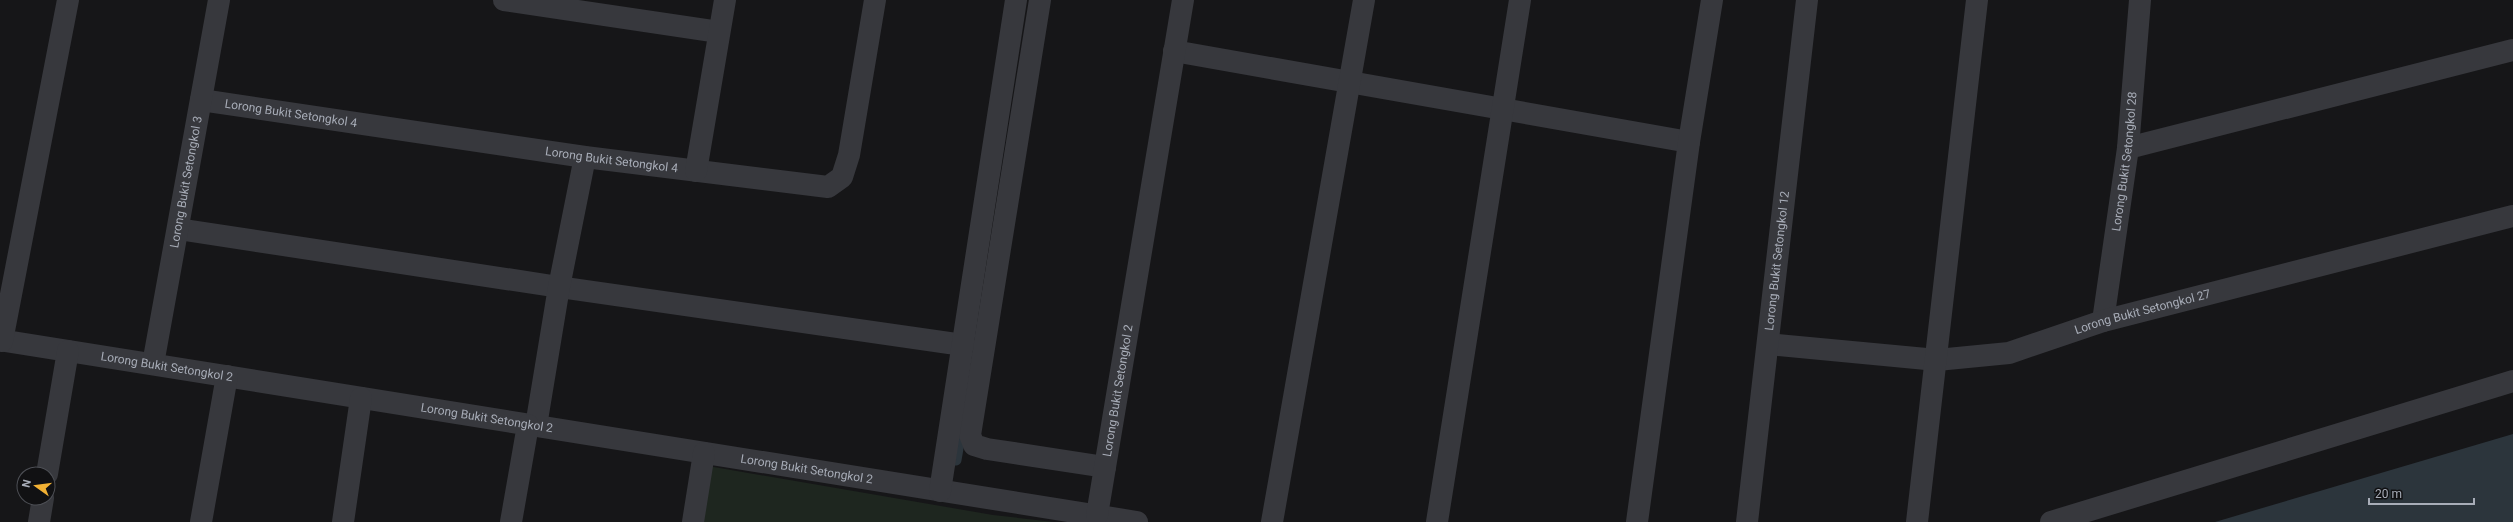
<svg xmlns="http://www.w3.org/2000/svg" width="2513" height="522" font-family="Roboto,sans-serif">
	<style>
		.green { fill: #1e261f }
		.water { fill: #2c353c }
		.lines { fill: none; stroke-linecap: round; stroke-linejoin: round }
		.stream { stroke: #2c353c; stroke-width: 11 }
		.minor { stroke: #37383d; stroke-width: 22 }
		.labels { text-anchor: middle; stroke-width: 4; stroke-linejoin: round; paint-order: stroke }
		.street-label { font-size: 12px; fill: #a8adb8; stroke: #111113 }
	</style>
	<rect width="100%" height="100%" fill="#161618"/>
	<path class="green" d="M708 466 993 515 1054 522H699Z"/>
	<path class="water" d="M2513 434V522H2215Z"/>
	<g class="lines">
		<path class="stream" d="M956 460 962 425"/>
		<g class="minor">
			<path d="M504 0 719 32"/>
			<path d="M1040 0 970 435 974 445 987 449 1105 467"/>
			<path d="M1174 51 1689 142"/>
			<path id="s1" d="M201 100 585 157 828 187 842 177 849 155 875 0"/>
			<path d="M2128 148 2513 50"/>
			<path d="M696 171 725 0"/>
			<path d="M178 229 559 287 963 345"/>
			<path id="s2" d="M2103 321 2128 148 2140 0"/>
			<path id="s3" d="M0 340 1137 522"/>
			<path d="M2 341 68 0"/>
			<path id="s4" d="M1768 344 1937 360 2009 353 2103 321 2513 216"/>
			<path id="s5" d="M153 364 219 0"/>
			<path d="M536 426 559 287 585 157"/>
			<path d="M47 474 68 351"/>
			<path d="M940 491 1016 0"/>
			<path id="s6" d="M1097 515 1183 0"/>
			<path d="M39 522 43 498"/>
			<path d="M201 522 227 376"/>
			<path d="M343 522 361 398"/>
			<path d="M511 522 528 425"/>
			<path d="M693 522 704 453"/>
			<path d="M1272 522 1364 0"/>
			<path d="M1437 522 1520 0"/>
			<path d="M1637 522 1689 142 1712 0"/>
			<path id="s7" d="M1747 522 1807 0"/>
			<path d="M1917 522 1977 0"/>
			<path d="M2051 522 2513 381"/>
		</g>
	</g>
	<g class="labels">
		<g class="street-label">
			<text dy="4" stroke="none"><textPath href="#s1" startOffset="91">Lorong Bukit Setongkol 4</textPath></text>
			<text dy="4" stroke="none"><textPath href="#s1" startOffset="415">Lorong Bukit Setongkol 4</textPath></text>
			<text dy="4" stroke="none"><textPath href="#s2" startOffset="161">Lorong Bukit Setongkol 28</textPath></text>
			<text dy="4" stroke="none"><textPath href="#s5" startOffset="185">Lorong Bukit Setongkol 3</textPath></text>
			<text dy="4" stroke="none"><textPath href="#s7" startOffset="263">Lorong Bukit Setongkol 12</textPath></text>
			<text dy="4" stroke="none"><textPath href="#s4" startOffset="382">Lorong Bukit Setongkol 27</textPath></text>
			<text dy="4" stroke="none"><textPath href="#s3" startOffset="169">Lorong Bukit Setongkol 2</textPath></text>
			<text dy="4" stroke="none"><textPath href="#s6" startOffset="126">Lorong Bukit Setongkol 2</textPath></text>
			<text dy="4" stroke="none"><textPath href="#s3" startOffset="493">Lorong Bukit Setongkol 2</textPath></text>
			<text dy="4" stroke="none"><textPath href="#s3" startOffset="817">Lorong Bukit Setongkol 2</textPath></text>
		</g>
	</g>
	<g transform="translate(36 486) rotate(284)"><circle r="19" fill="#111113" stroke="#4d4f55"/>
	<path d="M0-3L7 15L0 10L-7 15Z" fill="#f2b134"/>
	<text y="-6" font-size="11" font-weight="bold" text-anchor="middle" fill="#a8adb8">N</text>
	</g>
	<path d="M2369 498v6h105v-6" fill="none" stroke="#a8adb8" stroke-width="2"/>
	<text x="2375" y="498" font-size="12" fill="#a8adb8" stroke="#111113" stroke-width="3" paint-order="stroke">20 m</text>
</svg>
